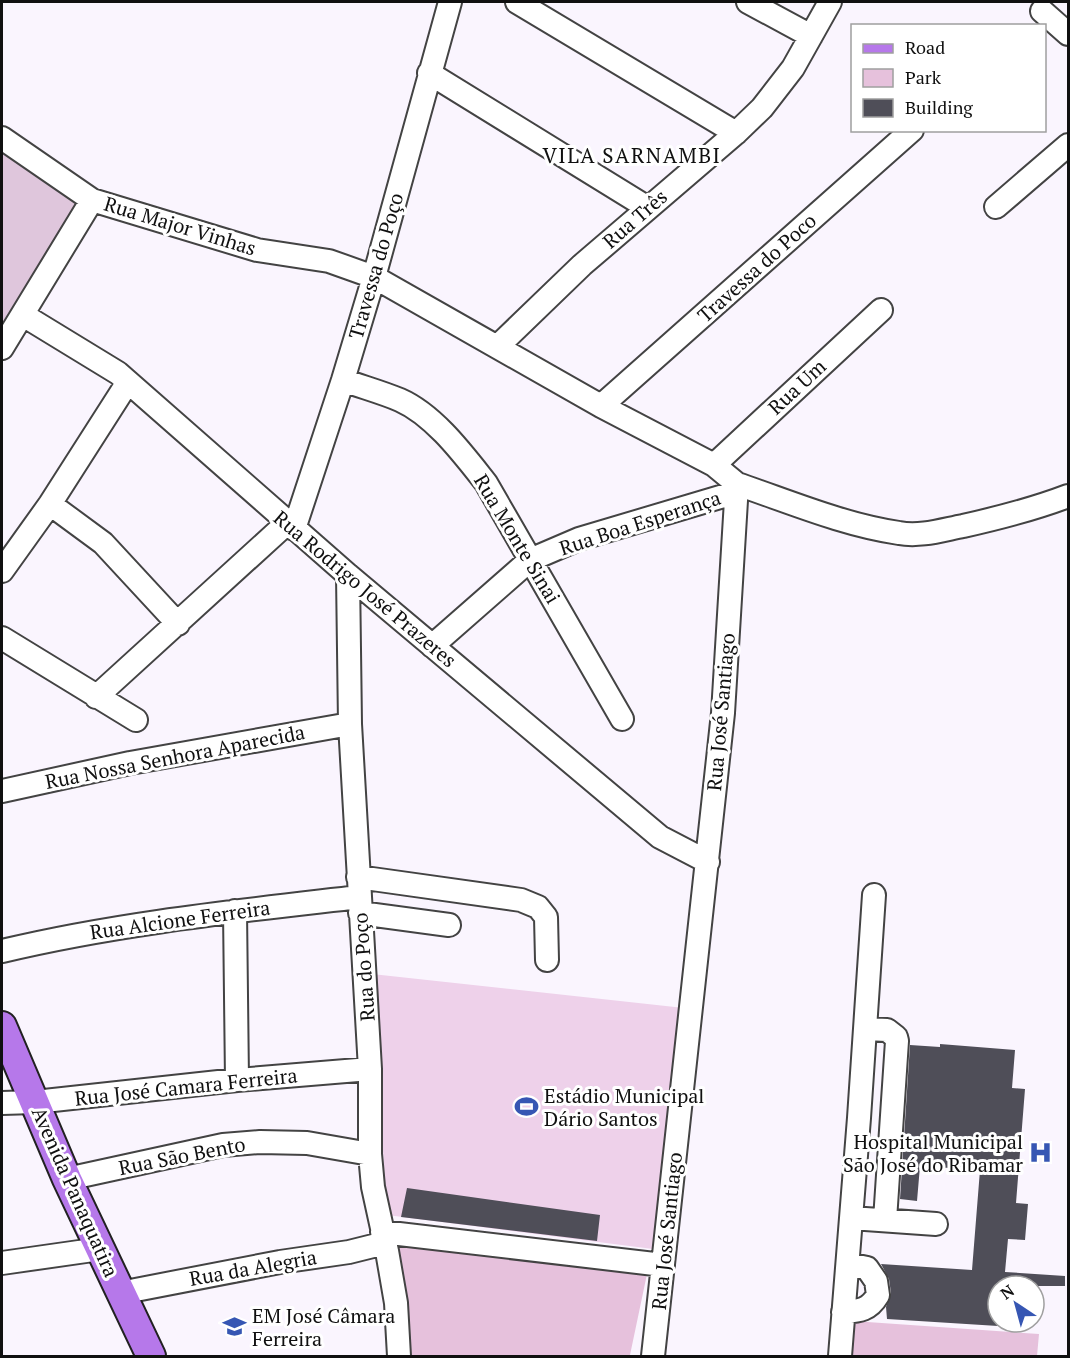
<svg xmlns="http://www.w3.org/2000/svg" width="1070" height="1358" font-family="'PT Serif',serif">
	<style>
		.green { fill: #e6c1dc }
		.cemetery { fill: #dfc6dc }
		.pitch { fill: #eed1ea }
		.building { fill: #4f4e58 }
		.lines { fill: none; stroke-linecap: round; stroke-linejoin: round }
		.minor-casing { stroke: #434343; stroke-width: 26 }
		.major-casing { stroke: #212121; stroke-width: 32 }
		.minor { stroke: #fff; stroke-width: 22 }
		.major { stroke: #b678ea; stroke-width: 28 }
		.labels { text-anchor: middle; stroke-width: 6; stroke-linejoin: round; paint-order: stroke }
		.street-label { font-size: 20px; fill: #101010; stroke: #fff }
		.poi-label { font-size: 20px; fill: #101010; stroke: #fff; text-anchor: start }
		.neighbourhood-label { font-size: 21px; letter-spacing: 1.5px; fill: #101010; stroke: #fff }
	</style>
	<rect width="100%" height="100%" fill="#faf5fe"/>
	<path class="green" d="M405 1242 647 1274 630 1355 629 1356H401L394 1250Z
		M853 1321 1039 1334 1037 1356H850Z"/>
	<path class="cemetery" d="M2 149 82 202 2 334Z"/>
	<path class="pitch" d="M372 974 684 1008 653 1249 387 1215Z"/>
	<path class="building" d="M940 1044 1015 1050 1012 1088 1025 1089 1016 1203 1028 1204 1025 1240 1008 1239 1005 1272 1065 1276V1286H998V1326L887 1319 886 1307 891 1293 889 1279 881 1264 972 1270 980 1170 920 1166 917 1201 900 1199 910 1045 940 1047Z
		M407 1188 600 1215 597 1241 401 1217Z"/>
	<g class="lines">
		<defs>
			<path id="minor" d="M517 2 736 133
				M748 2 811 36
				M1042 11 1068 34
				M429 73 648 208
				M2 138 92 200 257 250 329 261 374 277 601 406 714 465 737 484 723 713 653 1356
				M996 207 1068 145
				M23 315 118 373 348 575 660 837 708 862
				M498 346 582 265 736 133 762 108 793 68 830 2
				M2 348 92 200
				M343 380C362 387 381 392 400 400 434 415 463 454 486 483L622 719
				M601 406 912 130
				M714 465 881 310
				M737 484C790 502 844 525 899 533 920 537 942 530 963 526 999 518 1034 509 1068 496
				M50 504 103 543 178 624
				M294 529 343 380 374 277 450 2
				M2 571 50 504 128 382
				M348 575 350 724 370 1069V1154L373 1187 387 1251 396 1303 399 1356
				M2 638 136 720
				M432 646 530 560 579 539 737 492
				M96 697 287 523
				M2 791 130 763 350 724
				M358 877 521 900 538 907 546 917 547 960
				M235 911 237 1080
				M360 913 449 925
				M2 951C119 923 239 911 359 897
				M865 1029 887 1030 896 1037 897 1041 885 1220
				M2 1103 35 1102 237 1080 370 1069
				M67 1179 223 1145 260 1142 307 1143 370 1154
				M851 1218 936 1224
				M382 1232 663 1265
				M2 1263 100 1249
				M120 1293 280 1262 349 1252 385 1243
				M843 1312C860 1311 869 1310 878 1295L876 1281 867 1268 848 1264
				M840 1356 859 1118 874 895"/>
			<path id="major" d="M2 1026 67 1179 151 1356"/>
		</defs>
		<use href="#minor" class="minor-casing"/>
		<use href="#major" class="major-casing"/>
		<use href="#minor" class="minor"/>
		<use href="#major" class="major"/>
	</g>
	<defs>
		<symbol id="stadium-bare" viewBox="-9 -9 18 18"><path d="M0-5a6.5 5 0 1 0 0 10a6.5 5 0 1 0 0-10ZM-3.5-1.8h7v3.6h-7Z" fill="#3656b3" stroke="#fff" stroke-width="2.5" paint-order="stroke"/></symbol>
		<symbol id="hospital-bare" viewBox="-9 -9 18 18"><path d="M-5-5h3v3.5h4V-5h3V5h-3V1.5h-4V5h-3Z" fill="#3656b3" stroke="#fff" stroke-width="2.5" paint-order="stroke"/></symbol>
		<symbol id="school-bare" viewBox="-9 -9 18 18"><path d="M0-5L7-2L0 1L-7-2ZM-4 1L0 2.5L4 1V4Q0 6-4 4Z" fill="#3656b3" stroke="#fff" stroke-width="2.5" paint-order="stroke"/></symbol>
	</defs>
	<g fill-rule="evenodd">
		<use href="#stadium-bare" x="510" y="1090" width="33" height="33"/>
		<use href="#hospital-bare" x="1024" y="1136" width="33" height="33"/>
		<use href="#school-bare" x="218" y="1310" width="33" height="33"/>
	</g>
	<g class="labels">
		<g class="street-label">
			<text transform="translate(635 219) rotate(-41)" y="7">Rua Três</text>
			<text transform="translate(180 226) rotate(17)" y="7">Rua Major Vinhas</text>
			<text transform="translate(376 266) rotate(-74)" y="7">Travessa do Poço</text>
			<text transform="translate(757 268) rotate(-42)" y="7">Travessa do Poco</text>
			<text transform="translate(797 387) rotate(-43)" y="7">Rua Um</text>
			<text transform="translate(640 523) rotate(-18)" y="7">Rua Boa Esperança</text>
			<text transform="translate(517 539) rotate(59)" y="7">Rua Monte Sinai</text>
			<text transform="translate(365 589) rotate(40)" y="7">Rua Rodrigo José Prazeres</text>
			<text transform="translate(721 712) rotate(-85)" y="7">Rua José Santiago</text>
			<text transform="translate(175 757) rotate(-11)" y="7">Rua Nossa Senhora Aparecida</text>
			<text transform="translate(180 920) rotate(-8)" y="7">Rua Alcione Ferreira</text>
			<text transform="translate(364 967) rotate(-94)" y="7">Rua do Poço</text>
			<text transform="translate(186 1087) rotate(-6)" y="7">Rua José Camara Ferreira</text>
			<text transform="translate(182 1156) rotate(-11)" y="7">Rua São Bento</text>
			<text transform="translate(75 1192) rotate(66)" y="7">Avenida Panaquatira</text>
			<text transform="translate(667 1231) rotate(-84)" y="7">Rua José Santiago</text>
			<text transform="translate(253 1268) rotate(-10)" y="7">Rua da Alegria</text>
		</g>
		<g class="poi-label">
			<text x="544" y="1103">Estádio Municipal<tspan x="544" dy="23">Dário Santos</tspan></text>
			<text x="1023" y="1149" text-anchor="end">Hospital Municipal<tspan x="1023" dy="23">São José do Ribamar</tspan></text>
			<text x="252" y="1323">EM José Câmara<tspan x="252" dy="23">Ferreira</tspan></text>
		</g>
		<g class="neighbourhood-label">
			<text x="632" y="163">VILA SARNAMBI</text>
		</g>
	</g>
	<rect width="1070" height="1358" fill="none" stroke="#101010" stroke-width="6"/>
	<rect x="851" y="24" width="195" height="108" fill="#ffffff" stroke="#9f9f9f" stroke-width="1.5"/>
	<rect x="863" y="44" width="30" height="9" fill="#b678ea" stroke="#9f9f9f" stroke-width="1.5"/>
	<text x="905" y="54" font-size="18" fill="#101010">Road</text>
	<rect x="863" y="69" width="30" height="18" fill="#e6c1dc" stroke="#9f9f9f" stroke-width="1.5"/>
	<text x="905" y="84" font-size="18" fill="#101010">Park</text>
	<rect x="863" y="99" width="30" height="18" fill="#4f4e58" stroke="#9f9f9f" stroke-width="1.5"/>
	<text x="905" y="114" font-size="18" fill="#101010">Building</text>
	<g transform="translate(1016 1304) rotate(324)"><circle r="28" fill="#ffffff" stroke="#9f9f9f" stroke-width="1.5"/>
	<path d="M0-4.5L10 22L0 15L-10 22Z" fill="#3656b3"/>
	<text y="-9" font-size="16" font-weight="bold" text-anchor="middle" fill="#101010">N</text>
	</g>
</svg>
